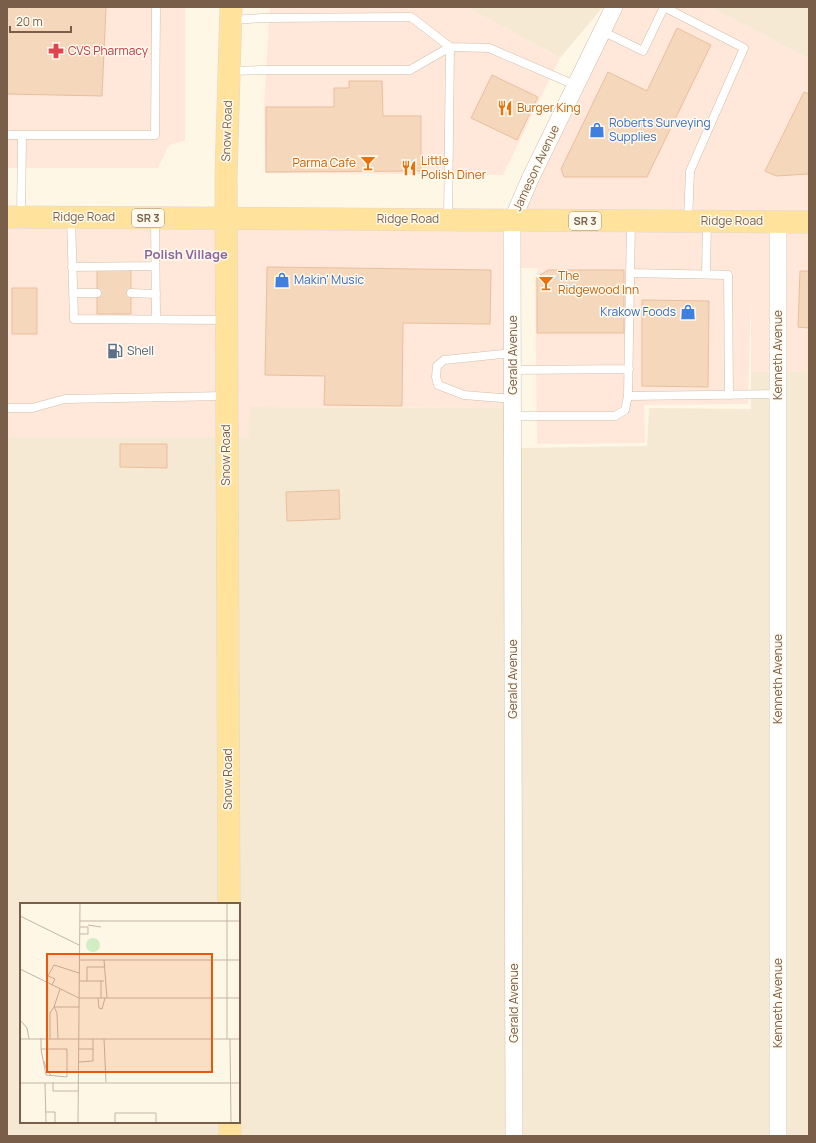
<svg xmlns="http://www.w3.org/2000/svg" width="816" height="1143" font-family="Manrope,sans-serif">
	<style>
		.residential { fill: #f6e9d4; fill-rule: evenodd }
		.commercial { fill: #ffe8da }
		.building { fill: #f5d7bc; stroke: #e9bf9b }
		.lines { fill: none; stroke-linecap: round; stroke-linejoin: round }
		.lane-casing { stroke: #d0bfab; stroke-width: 9 }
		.street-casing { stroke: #d0bfab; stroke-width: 18 }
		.primary-casing { stroke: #dfd8d3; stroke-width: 23 }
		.lane { stroke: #fff; stroke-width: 8 }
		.street { stroke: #fff; stroke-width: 17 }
		.primary { stroke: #ffe29c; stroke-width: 22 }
		.labels { text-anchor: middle; stroke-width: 3; stroke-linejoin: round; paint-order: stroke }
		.shield { fill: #fffaee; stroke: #a18d7a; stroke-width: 1 }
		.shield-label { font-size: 11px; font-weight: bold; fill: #795e49 }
		.health-label { font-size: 12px; fill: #be3a42; stroke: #fffaee; text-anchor: start }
		.food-label { font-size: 12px; fill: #c56008; stroke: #fffaee; text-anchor: start }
		.shop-label { font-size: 12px; fill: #366cbe; stroke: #fffaee; text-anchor: start }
		.street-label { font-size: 12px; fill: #795e49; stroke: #fffaee }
		.service-label { font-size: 12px; fill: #4e5e75; stroke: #fffaee; text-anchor: start }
		.neighbourhood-label { font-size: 13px; font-weight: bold; fill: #8e649d; stroke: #fffaee }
		.inset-road { fill: none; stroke: #c5b5a2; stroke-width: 1 }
		.view { fill: #e8590c; fill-opacity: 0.15; stroke: #e8590c; stroke-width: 2 }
		.inset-edge { fill: none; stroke: #795e49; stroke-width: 2 }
	</style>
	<rect width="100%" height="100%" fill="#fef7e6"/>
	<path class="residential" d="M466 7H603L560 58Z
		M710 7H809V59Z
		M809 371V1136H7V437H248L249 407 519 408 520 448 647 446 649 408 751 409V372ZM21 904H239V1122H21Z"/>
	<path class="commercial" d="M7 7H185V141L169 145 158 168H7Z
		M270 7H466L560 58 503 175 265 173 264 105Z
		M618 7H710L809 59V371L751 372V295L748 404 644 405 645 443 537 444 535 280 538 268H518L519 408 250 407 249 437H7V221L517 226Z"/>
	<path class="building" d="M7 7H106L102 96 7 94Z
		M677 28 711 45 647 177H564L561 169 608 72 647 91Z
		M492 75 538 97 517 140 471 118Z
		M349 81H382L383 116H421V171L266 172V107H334V88H349Z
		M804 92 809 94V174L776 176 765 171Z
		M267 267 491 270 490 324 403 323 402 406 324 405 325 376 265 375Z
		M97 269H131V314H97Z
		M548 270H624V333H537V277Z
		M800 271H809V328L798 327Z
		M12 288H37V334H12Z
		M642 300 709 301 708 387 642 386Z
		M120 444H167V468L120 467Z
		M339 490 340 519 287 521 286 492Z"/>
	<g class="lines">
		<defs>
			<path id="lane" d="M602 31 643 51 664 7 744 48 690 171 688 221
				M231 71 262 70H410L450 47 411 17 262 18 231 20
				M7 135H155L156 7
				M21 216 22 135
				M71 218 74 319 225 320
				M155 218 156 318
				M448 219 450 47 489 48 575 85
				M72 267 155 266
				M630 273 728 275 729 395
				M706 274 707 223
				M73 293H97
				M131 293 156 294
				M513 353 444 360 437 366 436 377 438 385 464 395 513 399
				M513 370 629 369
				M628 396 778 394
				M7 408H32L65 399 226 396
				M513 416H615L625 410 628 396 631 222"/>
			<path id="street" d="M514 1136 512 221 530 179 614 7
				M778 1136V221"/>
			<path id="primary" d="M7 217 809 222
				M229 904 226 177 231 7
				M230 1122V1136"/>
		</defs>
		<use href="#lane" class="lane-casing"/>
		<use href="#street" class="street-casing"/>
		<use href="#primary" class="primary-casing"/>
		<use href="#lane" class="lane"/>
		<use href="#street" class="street"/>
		<use href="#primary" class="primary"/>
	</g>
	<defs>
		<symbol id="pharmacy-bare" viewBox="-9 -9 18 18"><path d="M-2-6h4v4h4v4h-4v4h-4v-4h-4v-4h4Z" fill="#e0444e" stroke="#fffaee" stroke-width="2.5" paint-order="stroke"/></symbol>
		<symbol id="restaurant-bare" viewBox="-9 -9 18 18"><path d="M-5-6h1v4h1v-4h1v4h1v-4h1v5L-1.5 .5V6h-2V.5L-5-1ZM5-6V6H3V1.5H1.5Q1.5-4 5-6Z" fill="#e8710a" stroke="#fffaee" stroke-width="2.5" paint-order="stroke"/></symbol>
		<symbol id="shop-bare" viewBox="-9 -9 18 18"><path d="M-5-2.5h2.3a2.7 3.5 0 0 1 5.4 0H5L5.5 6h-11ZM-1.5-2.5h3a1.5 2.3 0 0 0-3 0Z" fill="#3f7fe0" stroke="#fffaee" stroke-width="2.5" paint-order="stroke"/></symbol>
		<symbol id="bar-bare" viewBox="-9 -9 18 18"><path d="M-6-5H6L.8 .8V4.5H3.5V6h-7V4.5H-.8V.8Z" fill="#e8710a" stroke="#fffaee" stroke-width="2.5" paint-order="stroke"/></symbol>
		<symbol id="fuel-bare" viewBox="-9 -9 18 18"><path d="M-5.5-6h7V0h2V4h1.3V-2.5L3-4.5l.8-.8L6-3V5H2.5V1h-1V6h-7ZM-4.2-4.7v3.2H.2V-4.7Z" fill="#5c6f8a" stroke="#fffaee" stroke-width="2.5" paint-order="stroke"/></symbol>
	</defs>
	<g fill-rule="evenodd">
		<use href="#pharmacy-bare" x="45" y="40" width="22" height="22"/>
		<use href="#restaurant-bare" x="494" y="97" width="22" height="22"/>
		<use href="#shop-bare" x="586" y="119" width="22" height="22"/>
		<use href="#bar-bare" x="357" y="152" width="22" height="22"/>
		<use href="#restaurant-bare" x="398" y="157" width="22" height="22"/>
		<use href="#shop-bare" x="271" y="269" width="22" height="22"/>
		<use href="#bar-bare" x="535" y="272" width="22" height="22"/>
		<use href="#shop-bare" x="677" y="301" width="22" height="22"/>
		<use href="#fuel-bare" x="104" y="340" width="22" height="22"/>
	</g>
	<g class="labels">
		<g class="shield">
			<rect x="132" y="209" width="32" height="18" rx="3"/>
			<rect x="569" y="212" width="32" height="18" rx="3"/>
		</g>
		<g class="shield-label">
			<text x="148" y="222">SR 3</text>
			<text x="585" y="225">SR 3</text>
		</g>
		<g class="health-label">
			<text x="68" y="55">CVS Pharmacy</text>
		</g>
		<g class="food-label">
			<text x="517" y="112">Burger King</text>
			<text x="421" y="165">Little<tspan x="421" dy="14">Polish Diner</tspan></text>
			<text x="356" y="167" text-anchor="end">Parma Cafe</text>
			<text x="558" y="280">The<tspan x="558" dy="14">Ridgewood Inn</tspan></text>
		</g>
		<g class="shop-label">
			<text x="609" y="127">Roberts Surveying<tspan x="609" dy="14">Supplies</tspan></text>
			<text x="294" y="284">Makin' Music</text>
			<text x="676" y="316" text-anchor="end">Krakow Foods</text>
		</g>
		<g class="street-label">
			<text transform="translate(227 131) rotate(-88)" y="4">Snow Road</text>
			<text transform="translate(536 168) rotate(-65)" y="4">Jameson Avenue</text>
			<text x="84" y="221">Ridge Road</text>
			<text x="408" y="223">Ridge Road</text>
			<text x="732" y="225">Ridge Road</text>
			<text transform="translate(513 355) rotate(-90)" y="4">Gerald Avenue</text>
			<text transform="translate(778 355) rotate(-90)" y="4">Kenneth Avenue</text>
			<text transform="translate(226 455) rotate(-90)" y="4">Snow Road</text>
			<text transform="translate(513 679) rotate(-90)" y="4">Gerald Avenue</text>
			<text transform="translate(778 679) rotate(-90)" y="4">Kenneth Avenue</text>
			<text transform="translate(228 779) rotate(-90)" y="4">Snow Road</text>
			<text transform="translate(514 1003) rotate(-90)" y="4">Gerald Avenue</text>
			<text transform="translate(778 1003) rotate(-90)" y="4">Kenneth Avenue</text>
		</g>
		<g class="service-label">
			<text x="127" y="355">Shell</text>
		</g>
		<g class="neighbourhood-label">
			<text x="186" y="259">Polish Village</text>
		</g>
	</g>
	<g transform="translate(20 903)">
		<rect width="220" height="220" fill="#fef7e6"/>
		<path d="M66 42a7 7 0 1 1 14 0a7 7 0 1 1-14 0Z" fill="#d1edc3"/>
		<path class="inset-road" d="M207 0V136M0 13 59 42M60 18H220M68 22 81 24M60 31H68V24H60M59 57H220M84 57 87 95M0 66 59 95H220M59 78H84M67 78V64H84M81 78V95M32 82 35 76 28 73 34 62 59 70M40 86 34 104H59M78 95 79 105 82 106 85 95M0 117 7 125 9 136M21 135V146H47V174L26 172 21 146M0 136H220M30 136V110L34 104 37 110 38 136M84 136 86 179M210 136 211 220M59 146H73M24 158 27 168 32 173M59 159 73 158V136M33 179V188H58M0 180H220M25 180 26 220M26 209H35V220M58 220 60 0M95 220V210H136V220"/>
		<path class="view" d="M27 51H192V169H27Z"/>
		<rect width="220" height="220" class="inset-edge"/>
	</g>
	<rect width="816" height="1143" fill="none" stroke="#795e49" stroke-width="16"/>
	<path d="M10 26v6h61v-6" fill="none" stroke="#795e49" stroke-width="2"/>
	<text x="16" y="26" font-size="12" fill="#795e49" stroke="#fffaee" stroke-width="3" paint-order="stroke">20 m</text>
</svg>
